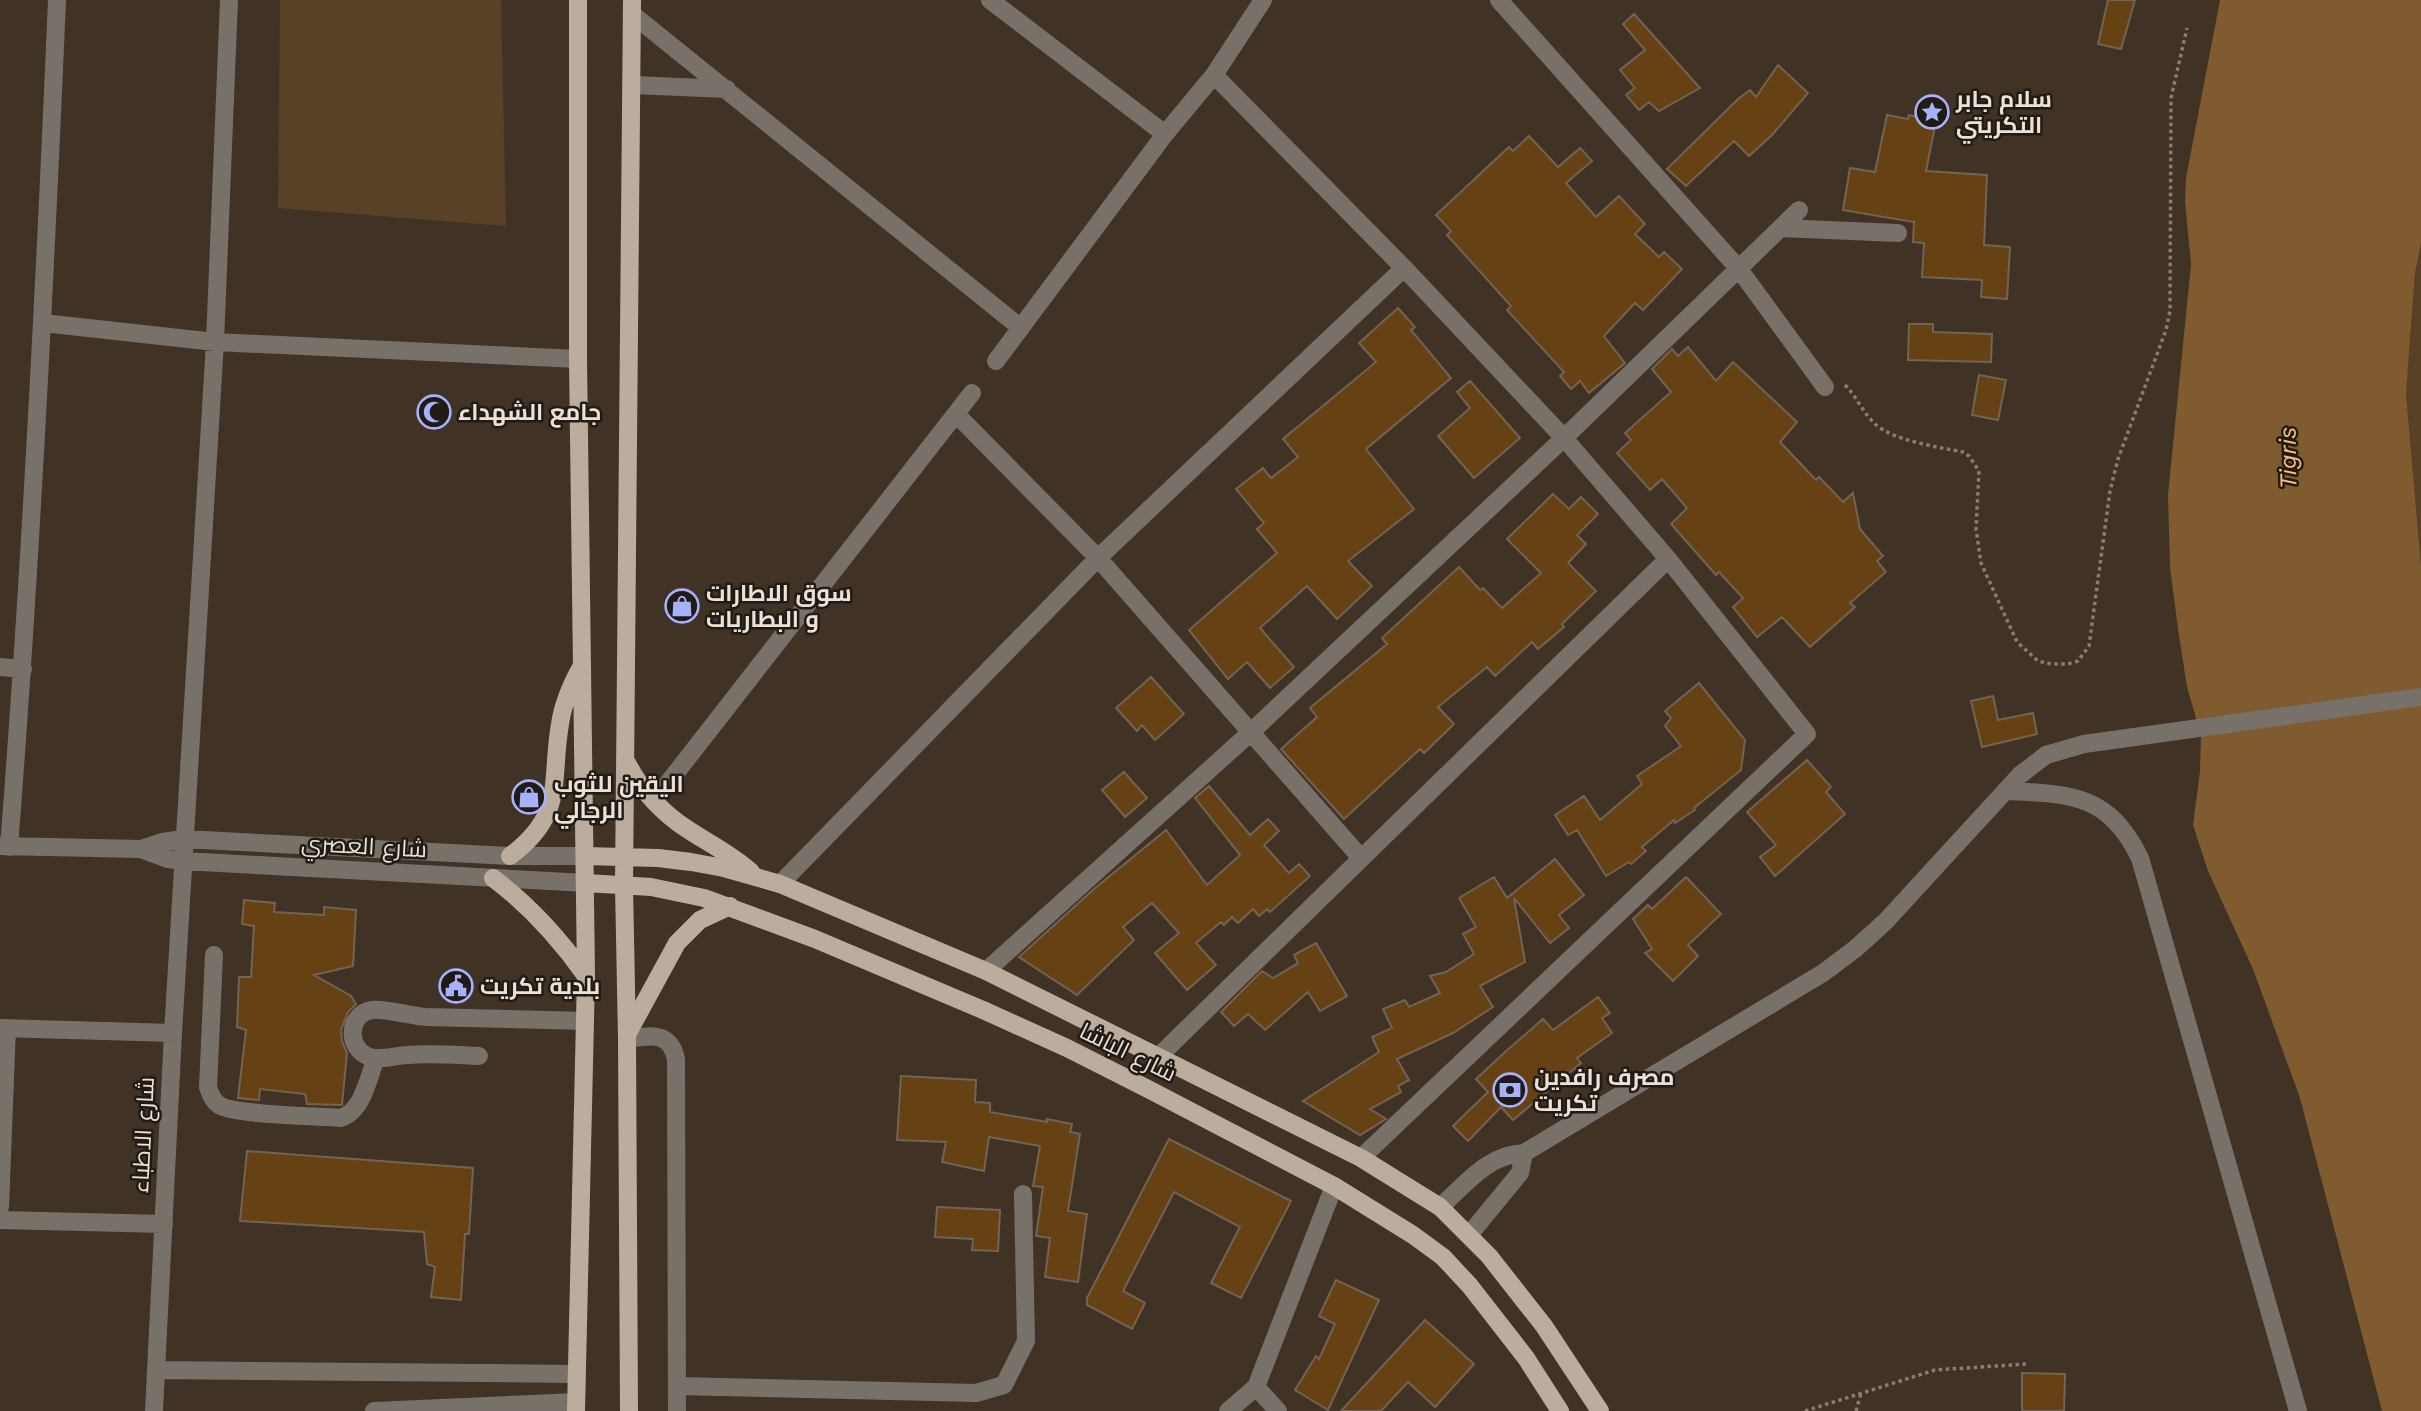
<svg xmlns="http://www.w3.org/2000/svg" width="2421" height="1411" font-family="'Work Sans',Cairo,sans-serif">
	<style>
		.green { fill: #584127 }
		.water { fill: #815b30 }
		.building { fill: #654113; stroke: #736354; stroke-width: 2 }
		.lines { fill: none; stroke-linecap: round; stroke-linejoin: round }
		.path { stroke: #897d71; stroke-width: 3.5; stroke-dasharray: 3.5 3.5; stroke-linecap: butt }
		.minor { stroke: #78716a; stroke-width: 18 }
		.major { stroke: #bbad9e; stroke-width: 18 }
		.labels { text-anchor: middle; stroke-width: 5; stroke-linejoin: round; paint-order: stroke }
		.poi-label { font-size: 23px; font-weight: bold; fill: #eae1d8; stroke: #211b15; text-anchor: start }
		.street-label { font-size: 23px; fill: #eae1d8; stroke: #211b15 }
		.water-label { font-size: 24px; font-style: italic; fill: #fbbf7d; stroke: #211b15 }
	</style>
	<rect width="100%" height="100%" fill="#403224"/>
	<path class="green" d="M280 0H501L506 226 278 208Z
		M2421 243V565L2406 394 2415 273Z"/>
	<path class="water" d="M2220 0H2421V243L2415 273 2406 394 2421 565V1411H2382L2300 1098 2253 969 2208 871 2193 825 2200 771 2201 735 2187 687 2178 629 2170 567 2168 495 2191 264 2185 202 2186 178Z"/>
	<path class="building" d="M2108 0H2135L2121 49 2098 44Z
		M1634 14 1700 88 1659 111 1649 102 1639 110 1626 95 1635 88 1620 70 1645 50 1623 24Z
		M1778 65 1808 93 1772 135 1749 156 1734 141 1686 186 1667 169 1738 99 1750 90 1756 97Z
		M1887 115 1908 119 1909 115 1936 121 1926 171 1987 175 1984 245 2010 247 2007 299 1981 297 1982 280 1922 277 1924 243 1913 242 1914 222 1843 210 1850 168 1875 172Z
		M1529 136 1558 167 1580 148 1592 161 1566 183 1596 217 1619 196 1645 224 1635 234 1659 257 1664 252 1682 269 1643 310 1635 303 1604 336 1625 363 1589 393 1580 381 1571 389 1560 376 1564 372 1507 310 1511 306 1447 235 1451 231 1436 215 1509 147 1513 151Z
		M1398 308 1415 327 1411 330 1451 378 1366 449 1414 509 1348 561 1372 586 1337 619 1307 586 1260 628 1294 667 1270 688 1247 662 1228 679 1189 630 1277 553 1257 529 1264 523 1236 489 1263 468 1271 478 1298 457 1283 439 1376 362 1359 343Z
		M1909 324H1933V332L1992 334 1991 362 1908 360Z
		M1688 347 1716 381 1733 362 1797 422 1780 442 1816 480 1819 477 1843 502 1853 493 1860 529 1883 556 1877 561 1886 572 1850 603 1855 607 1810 647 1782 617 1757 637 1733 607 1743 598 1719 572 1716 575 1671 524 1687 508 1662 479 1650 490 1617 453 1631 440 1625 433 1671 392 1652 369 1672 349 1678 356Z
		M1979 375 2006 380 1998 420 1972 415Z
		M1470 381 1520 438 1474 478 1438 436 1470 408 1457 392Z
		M1553 494 1569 509 1581 497 1598 514 1577 535 1586 544 1568 563 1596 591 1562 624 1564 627 1538 649 1532 642 1495 676 1487 667 1438 707 1454 724 1424 753 1420 749 1344 819 1281 749 1317 717 1310 708 1387 644 1382 638 1459 567 1480 590 1483 588 1502 608 1541 573 1507 539Z
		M1151 677 1184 714 1155 740 1142 725 1137 731 1116 708Z
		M1699 683 1745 740 1741 770 1694 808 1695 810 1675 823 1674 820 1642 847 1646 851 1631 864 1629 862 1606 876 1577 830 1568 835 1555 815 1584 796 1600 820 1642 784 1637 776 1681 746 1665 726 1671 718 1665 711Z
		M1993 696 1998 720 2033 713 2037 734 1982 747 1971 701Z
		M1807 760 1831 787 1826 792 1845 814 1775 876 1760 857 1776 845 1747 812Z
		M1124 772 1147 798 1125 817 1102 790Z
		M1209 786 1250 835 1268 819 1279 831 1264 845 1289 873 1299 864 1310 876 1270 912 1267 909 1259 916 1253 909 1238 923 1232 917 1224 925 1221 922 1196 943 1216 965 1187 990 1155 953 1179 933 1152 903 1123 927 1134 940 1077 995 1019 957 1094 889 1166 830 1207 885 1240 855 1195 798Z
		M1555 859 1584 895 1559 915 1569 928 1550 943 1514 898 1525 962 1480 986 1493 1007 1453 1033 1397 1059 1409 1080 1398 1086 1401 1092 1370 1109 1386 1119 1360 1135 1303 1101 1379 1052 1372 1037 1392 1028 1383 1009 1405 1000 1409 1007 1440 993 1430 976 1446 972 1474 954 1463 934 1476 927 1459 898 1494 877 1507 898Z
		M1686 877 1721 914 1688 945 1698 956 1673 981 1645 953 1652 949 1633 919 1648 905 1652 909Z
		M244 900 275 903 274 912 324 915V907L356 910 353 966 314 975 351 996 356 1004 348 1012 341 1030 342 1041 347 1053 342 1105 307 1104 305 1094 260 1089 259 1100 238 1098 246 1030 237 1027 239 977H251L254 926 242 924Z
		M1316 943 1347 996 1320 1011 1308 992 1265 1030 1248 1014 1234 1026 1221 1012 1262 971 1273 978 1298 963 1294 955Z
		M1598 997 1610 1013 1602 1018 1612 1033 1577 1058 1581 1063 1513 1120 1501 1107 1468 1141 1453 1126 1488 1092 1476 1079 1505 1052 1543 1019 1553 1030Z
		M901 1076 976 1080 975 1102 990 1103V1112L1047 1122V1119L1072 1124 1070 1132 1080 1134 1068 1211 1087 1214 1078 1282 1045 1277 1050 1238 1036 1236 1043 1187 1033 1186 1040 1146 989 1137 984 1171 942 1162 946 1142 897 1140Z
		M1169 1139 1291 1201 1241 1298 1211 1283 1240 1227 1174 1192 1123 1291 1145 1303 1132 1329 1087 1305V1298Z
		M247 1151 473 1168 469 1234H465L461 1300 431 1297 435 1267 427 1264 424 1232 240 1221Z
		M937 1207 1000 1210 998 1251 972 1250 973 1239 935 1237Z
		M1336 1280 1379 1300 1328 1410 1295 1390 1316 1356 1319 1359 1335 1324 1319 1316Z
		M1425 1320 1474 1364 1435 1407 1408 1382 1381 1411H1341Z
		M2022 1373 2065 1374 2064 1411H2022Z"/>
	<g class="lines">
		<path class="path" d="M1845 385C1857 397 1863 413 1875 424 1894 441 1938 447 1963 452L1969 456 1979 471 1976 529 1981 563 2017 642 2038 661 2051 664H2068L2078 661 2089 646 2110 491 2118 459 2166 330 2170 311 2171 98 2187 28
			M1805 1411 1935 1370 2027 1364
			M1856 1411 1861 1393"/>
		<path class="minor" d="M990 0 1165 134
			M1499 0 1739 269 1825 387
			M632 14 1021 328
			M1214 75 1404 268 1564 438 1668 559 1807 734 1361 1158
			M633 85 727 89
			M1781 228 1898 233
			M43 323 215 342 578 359
			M996 361 1165 134 1214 75 1263 0
			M956 414 1098 558 1361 858
			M0 667 23 669
			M2005 791C2070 794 2108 793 2140 858L2298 1411
			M654 801 972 393
			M0 846 141 849 168 859 183 861 586 883
			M9 847C31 565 45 283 57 0
			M141 849 162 842 184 839 510 856H586
			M780 884 1098 558 1404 268
			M214 955 208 1087C210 1094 213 1101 219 1105 234 1115 317 1116 340 1118 363 1112 368 1078 376 1058
			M986 971 1250 733 1564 438 1799 210
			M0 1028 173 1033
			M627 1039C649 1036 670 1030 676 1059L677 1411
			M479 1056C455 1055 431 1053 408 1055 396 1055 381 1061 370 1057 346 1049 347 1014 372 1010 382 1008 412 1016 426 1017L585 1021
			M1159 1056 1668 559
			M0 1207 7 1028
			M1440 1207C1465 1185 1488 1154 1524 1153L1823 973 1855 949 1885 922 2020 775 2046 755 2084 744 2421 697
			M0 1220 164 1224
			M1469 1235 1520 1173 1524 1153
			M156 1370 576 1374
			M677 1386 976 1393 1004 1385 1026 1341 1023 1194
			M1256 1387 1278 1411
			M154 1411 173 1033 215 342 229 0
			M374 1411 576 1402
			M1228 1411 1256 1387 1334 1186"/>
		<path class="major" d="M627 763C639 786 656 806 677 822 701 840 728 851 751 872
			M510 856C566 814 550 782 560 724 563 703 571 685 581 667
			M586 856 658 858 691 862 724 868 780 884 986 971 1361 1158 1440 1207 1489 1256 1544 1326 1600 1411
			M493 878C530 906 559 938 586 976
			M586 883 651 887 704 898 815 939 983 1010 1067 1048 1148 1089 1334 1186 1413 1235 1443 1257 1470 1286 1526 1358 1560 1411
			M629 1031 677 943 700 920 730 906
			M576 1411 586 976 578 359V0
			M629 1411 627 1039 624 885 632 0"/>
	</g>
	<defs>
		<symbol id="sight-ring" viewBox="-11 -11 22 22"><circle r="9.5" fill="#211b15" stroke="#a7b1fc" stroke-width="1.5"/><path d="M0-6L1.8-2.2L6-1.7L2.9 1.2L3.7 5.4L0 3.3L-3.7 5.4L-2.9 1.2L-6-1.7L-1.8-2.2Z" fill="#a7b1fc"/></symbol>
		<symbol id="mosque-ring" viewBox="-11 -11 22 22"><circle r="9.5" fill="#211b15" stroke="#a7b1fc" stroke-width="1.5"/><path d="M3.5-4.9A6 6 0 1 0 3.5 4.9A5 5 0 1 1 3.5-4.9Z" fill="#a7b1fc"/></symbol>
		<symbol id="shop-ring" viewBox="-11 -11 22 22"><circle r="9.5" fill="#211b15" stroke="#a7b1fc" stroke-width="1.5"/><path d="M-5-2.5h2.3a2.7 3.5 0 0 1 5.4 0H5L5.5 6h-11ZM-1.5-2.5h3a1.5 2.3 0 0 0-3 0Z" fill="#a7b1fc"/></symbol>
		<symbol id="civic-ring" viewBox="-11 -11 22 22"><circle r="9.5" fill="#211b15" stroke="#a7b1fc" stroke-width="1.5"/><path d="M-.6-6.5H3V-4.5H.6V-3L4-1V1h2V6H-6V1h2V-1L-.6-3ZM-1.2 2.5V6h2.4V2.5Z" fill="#a7b1fc"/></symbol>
		<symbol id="bank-ring" viewBox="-11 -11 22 22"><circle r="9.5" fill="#211b15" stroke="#a7b1fc" stroke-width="1.5"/><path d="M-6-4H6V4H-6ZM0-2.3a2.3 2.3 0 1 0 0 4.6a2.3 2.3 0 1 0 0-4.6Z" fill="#a7b1fc"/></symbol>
	</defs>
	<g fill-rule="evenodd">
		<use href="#sight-ring" x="1913" y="93" width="38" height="38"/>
		<use href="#mosque-ring" x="415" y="393" width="38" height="38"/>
		<use href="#shop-ring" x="663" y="587" width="38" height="38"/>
		<use href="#shop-ring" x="510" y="778" width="38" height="38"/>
		<use href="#civic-ring" x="437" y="967" width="38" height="38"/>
		<use href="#bank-ring" x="1491" y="1071" width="38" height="38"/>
	</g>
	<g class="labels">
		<g class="poi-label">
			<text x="1956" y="107">سلام جابر<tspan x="1956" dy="26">التكريتي</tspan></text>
			<text x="458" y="420">جامع الشهداء</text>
			<text x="706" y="601">سوق الاطارات<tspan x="706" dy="26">و البطاريات</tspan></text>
			<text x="554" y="792">اليقين للثوب<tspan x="554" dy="26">الرجالي</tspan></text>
			<text x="480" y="994">بلدية تكريت</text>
			<text x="1534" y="1085">مصرف رافدين<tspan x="1534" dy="26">تكريت</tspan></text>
		</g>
		<g class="street-label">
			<text transform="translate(364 846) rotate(3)" y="8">شارع العصري</text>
			<text transform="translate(1128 1052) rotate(26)" y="8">شارع الباشا</text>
			<text transform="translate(143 1135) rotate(-87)" y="8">شارع الاطباء</text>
		</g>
		<g class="water-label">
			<text transform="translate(2288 458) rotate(-91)" y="8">Tigris</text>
		</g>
	</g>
</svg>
